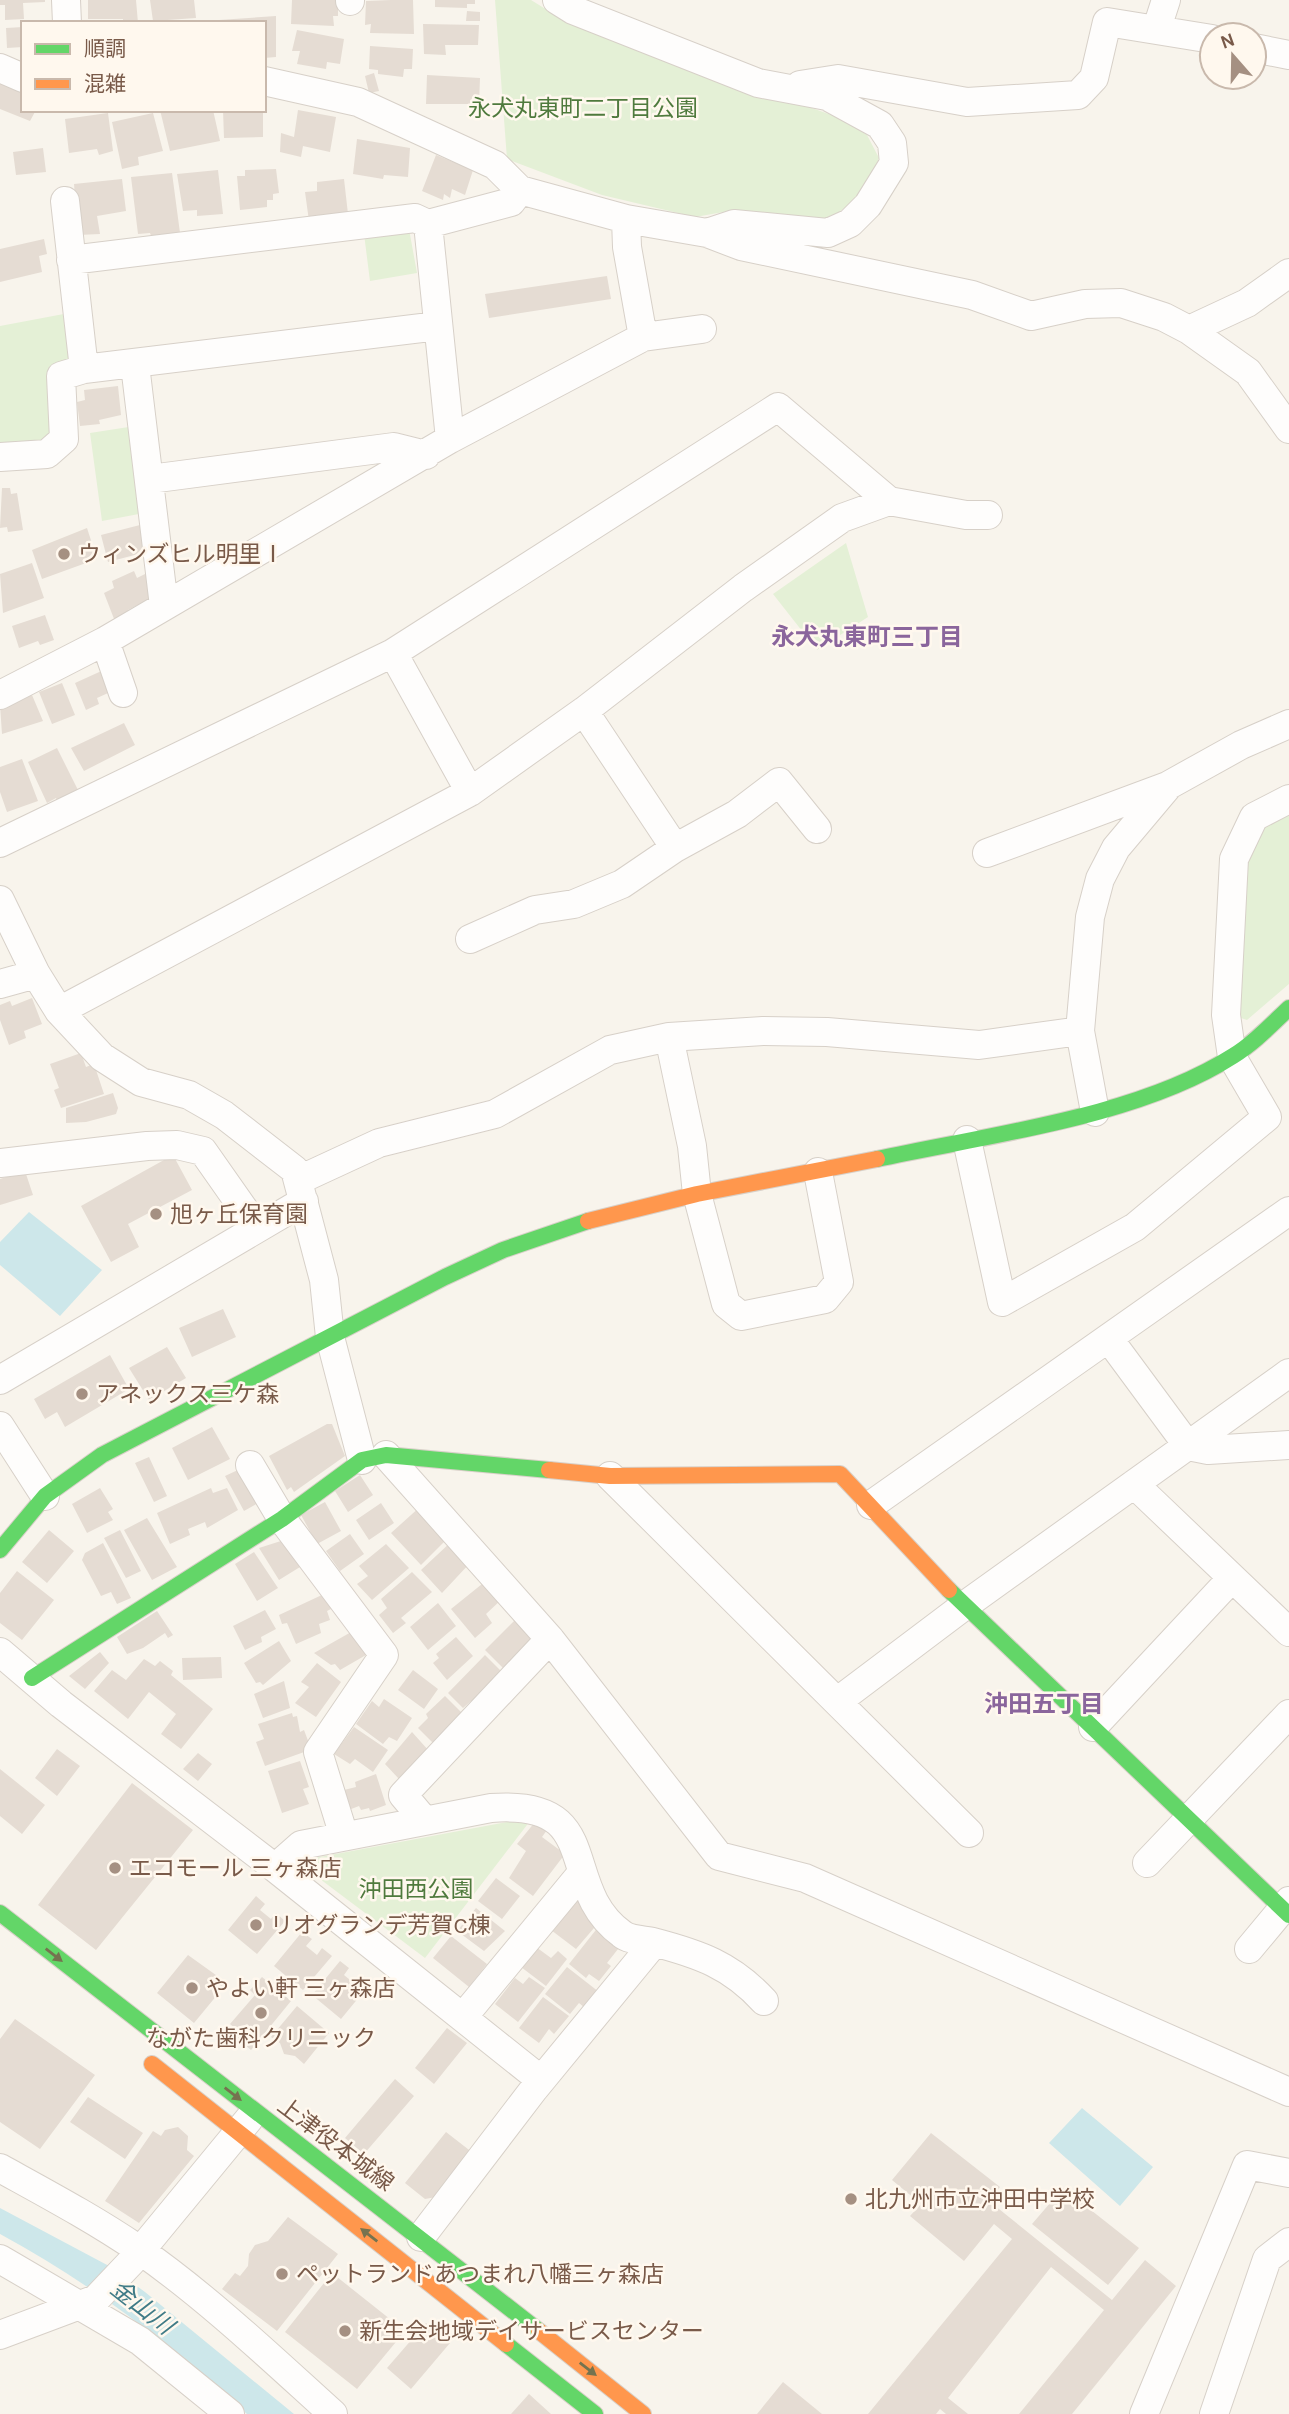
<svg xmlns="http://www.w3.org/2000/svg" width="1289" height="2414" font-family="Karla,'Noto Sans JP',sans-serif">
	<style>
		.green { fill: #e4f0d6 }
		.water { fill: #cde7ea }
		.building { fill: #e5dcd3 }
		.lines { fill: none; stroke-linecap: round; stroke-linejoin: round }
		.street-casing { stroke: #d7d0c8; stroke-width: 30 }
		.fast-casing { stroke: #d8d0c8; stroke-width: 18 }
		.slow-casing { stroke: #d8d0c8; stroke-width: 18 }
		.street { stroke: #fefdfc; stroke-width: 28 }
		.fast { stroke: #63d668; stroke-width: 16 }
		.slow { stroke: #ff974d; stroke-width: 16 }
		.oneway { fill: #75734f }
		.poi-dot { fill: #a59082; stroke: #fff8ee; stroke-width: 2.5 }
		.labels { text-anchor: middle; stroke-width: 5; stroke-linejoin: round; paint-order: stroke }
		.park-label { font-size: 23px; fill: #4f7a3d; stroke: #fff8ee }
		.poi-label { font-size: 23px; fill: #795a49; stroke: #fff8ee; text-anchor: start }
		.street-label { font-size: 23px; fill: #795a49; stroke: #fff8ee }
		.neighbourhood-label { font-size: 24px; font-weight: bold; fill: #8a659c; stroke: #fff8ee }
		.water-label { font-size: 24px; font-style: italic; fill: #3f7b87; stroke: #fff8ee }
	</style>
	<rect width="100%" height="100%" fill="#f8f4ec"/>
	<path class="green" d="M495 0H531L565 21 843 119 867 135 879 158 869 181 854 202 828 219 735 210 695 217 602 195 507 159Z
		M409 229 417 273 370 281 364 234Z
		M69 313 74 357 55 432 38 444 0 446V326Z
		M135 426 144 513 102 521 90 433Z
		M846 543 868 617 817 650 773 594Z
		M1289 808V984L1247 1020 1235 1016 1244 867 1260 831Z
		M530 1821 425 1958 308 1870 309 1859 507 1822Z"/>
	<path class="water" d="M29 1212 102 1270 60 1316 0 1265V1242Z
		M1082 2108 1153 2167 1120 2206 1049 2143Z
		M0 2208 109 2266 145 2292 294 2414H247C171 2345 91 2283 0 2234Z"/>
	<path class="building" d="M0 0H45V2L23 3 24 19 5 20V5H0Z
		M88 0H136L138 23H123V19H88Z
		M150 0H194L196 18 153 21Z
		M292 0H338V16H333L334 26 291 24Z
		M391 0H413L414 34 370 33 371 24 365 25 366 1Z
		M435 0H475V4H467V8L435 7Z
		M467 11 480 12V21H466Z
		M276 16V57L264 58V23H219V20Z
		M423 24 479 25 478 45H445L446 55 424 54Z
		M23 27V47L7 48 6 28Z
		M297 30 344 39 340 64 327 62 326 69 297 64 300 51H292Z
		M370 46 413 49 412 69H404L403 77 378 74V70L369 69Z
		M374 73 379 91 369 93 365 76Z
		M427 75 480 78 479 104H426Z
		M0 76 23 86V110H36L30 121 0 109Z
		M160 110H213L220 141 170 151Z
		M223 110H263V137L224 138Z
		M298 110 336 117 330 152 303 146 301 157 280 152 281 133 294 137Z
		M108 113 113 151 99 155 97 149 69 153 65 119Z
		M153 113 163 151 138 157 139 165 122 169 112 122Z
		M357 139 410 148 408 177 384 175 383 179 353 174Z
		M43 148 46 172 16 175 13 152Z
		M436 155 473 170 465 195 452 189 450 198 444 194 443 200 422 191Z
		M276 169 279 193 273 194V200H267V207L240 210 237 176H245V170Z
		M218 170 223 214 197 216V210L183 211 177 174Z
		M172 173 180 233 152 238 150 233 138 234 131 177Z
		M122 179 126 211 97 216 100 234 78 235 74 184Z
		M344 179 348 214 309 221 305 192 317 191V182Z
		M44 239 47 254 39 256 42 272 0 282V249Z
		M607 276 611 299 489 318 485 294Z
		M118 386 121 415 99 420 100 424 80 426 77 402 85 400 84 390Z
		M2 488H10L11 494 17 493 23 530 8 532 7 527 0 528Z
		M140 525 146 552 108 562 101 535Z
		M87 528 97 559 42 579 32 550Z
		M32 563 44 598 3 613 0 574Z
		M134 571 137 578 151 571 158 594 128 610 131 617 116 624 104 593 114 588 112 581Z
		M45 615 54 640 40 645 38 641 19 648 12 626Z
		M108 668 117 689 97 698 99 704 86 710 75 683Z
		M62 683 75 715 52 724 39 692Z
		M32 695 43 721 2 734 0 705Z
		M124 723 135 745 84 771 71 748Z
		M57 748 79 792 58 803 56 798 47 803 28 762Z
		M22 759 38 801 7 812 0 792V767Z
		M32 998 42 1024 24 1031 26 1038 9 1045 0 1020V1005L10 1001 12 1006Z
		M81 1053 86 1067 94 1064 104 1094 61 1108 54 1090 59 1088 50 1064Z
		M113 1093 118 1108 116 1114 86 1122 66 1123V1108Z
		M173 1155 192 1190 128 1224 139 1247 111 1262 81 1206Z
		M25 1171 33 1195 0 1205V1179Z
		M223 1309 236 1337 192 1357 179 1328Z
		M167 1347 186 1378 149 1400 129 1368Z
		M110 1355 129 1389 65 1427 57 1412 45 1419 34 1399Z
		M327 1424H332L345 1456 294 1492 291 1487 287 1490 269 1456Z
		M212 1427 230 1459 188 1480 172 1448Z
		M149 1457 167 1496 154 1502 135 1463Z
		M240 1469 258 1503 244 1511 225 1476Z
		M360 1475 373 1495 348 1512 335 1491Z
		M100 1488 113 1509 108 1512 113 1520 87 1533 72 1504Z
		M211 1488 213 1493 227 1488 238 1510 207 1528 205 1522 188 1529 190 1535 170 1544 157 1513Z
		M325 1502 341 1531 317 1544 301 1515Z
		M381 1503 394 1523 369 1540 356 1520Z
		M421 1506 450 1536 421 1565 391 1533Z
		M147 1518 177 1567 152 1580 124 1530Z
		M49 1530 74 1551 47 1583 22 1562Z
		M120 1530 141 1571 126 1578 104 1538Z
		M350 1534 364 1554 340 1571 326 1551Z
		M284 1540 300 1567 279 1580 259 1548Z
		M452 1541 471 1562 442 1593 421 1570Z
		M103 1543 131 1598 117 1604 111 1592 101 1596 82 1560 85 1553Z
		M386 1544 409 1568 372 1600 357 1584 368 1576 359 1566Z
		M254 1552 278 1588 257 1601 235 1564Z
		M17 1571 54 1600 22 1640 0 1623V1593Z
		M412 1572 432 1592 401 1618 406 1623 393 1633 379 1615 387 1608 381 1599Z
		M487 1580 502 1599 486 1614 492 1623 475 1638 451 1609Z
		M324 1594 331 1609 327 1611 330 1620 319 1624 321 1633 296 1644 287 1623 282 1624 279 1615Z
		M438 1603 456 1626 428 1650 410 1627Z
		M265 1610 276 1629 261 1637 262 1642 245 1650 233 1626Z
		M157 1611 173 1635 168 1638 165 1633 143 1648 127 1654 117 1637Z
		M518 1617 539 1639 507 1672 485 1650Z
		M353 1631 366 1655 340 1670 335 1664 331 1665 314 1653Z
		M456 1637 473 1656 447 1680 433 1663 439 1658 436 1654Z
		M279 1641 291 1661 263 1685 260 1682 256 1683 244 1663Z
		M100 1652 109 1663 85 1689 69 1676Z
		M485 1655 503 1673 474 1704 471 1701 463 1708 448 1693Z
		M221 1657 222 1678 183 1680 182 1658Z
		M144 1659 155 1666 160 1661 173 1671 171 1675 213 1709 181 1749 161 1734 176 1714 149 1692 128 1719 94 1691 112 1670 126 1680Z
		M317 1663 341 1682 316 1717 295 1703 309 1687 301 1682Z
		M413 1670 438 1689 424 1709 398 1690Z
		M284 1681 290 1708 263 1718 254 1694Z
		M445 1696 462 1713 447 1727 451 1733 437 1747 418 1728 428 1718 426 1714Z
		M384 1699 412 1718 397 1741 389 1737 383 1744 356 1724 372 1701 379 1707Z
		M292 1713 293 1717 297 1716 300 1732 304 1730 310 1746 307 1751 265 1766 256 1742 264 1739 258 1724Z
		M354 1727 388 1750 373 1772 355 1759 350 1764 334 1754Z
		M412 1732 429 1751 399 1779 385 1764Z
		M57 1749 80 1766 57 1796 35 1778Z
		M198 1753 212 1764 198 1781 183 1769Z
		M300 1761 309 1787 303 1789 309 1804 282 1813 268 1771Z
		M0 1769 45 1805 22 1834 0 1816Z
		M376 1774 386 1805 370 1811 369 1808 361 1810 359 1806 346 1811 340 1791 356 1787 355 1782Z
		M132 1783 193 1830 96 1950 38 1905Z
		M535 1822 547 1830 542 1837 565 1854 533 1896 509 1878 526 1851 517 1844Z
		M496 1878 520 1896 502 1919 478 1901Z
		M256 1896 265 1904 260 1910 271 1919 276 1913 285 1921 257 1954 228 1930Z
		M576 1900 600 1921 576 1949 551 1930Z
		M476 1908 505 1931 484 1951 457 1931Z
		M599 1926 622 1944 607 1963 611 1966 599 1981 589 1974 586 1978 569 1964Z
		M302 1932 312 1939 306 1946 317 1955 322 1948 332 1956 303 1990 274 1966Z
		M451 1936 487 1964 469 1987 433 1958Z
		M536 1947 551 1958 558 1951 567 1959 546 1986 521 1967Z
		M188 1955 227 1983 194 2023 157 1993Z
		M340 1961 349 1968 344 1975 355 1984 360 1977 369 1985 341 2019 312 1995Z
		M567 1967 599 1992 585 2008 579 2003 570 2014 545 1994Z
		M262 1977 291 2001 251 2050 233 2035 237 2030 230 2024 255 1995 250 1990Z
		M529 1977 545 1988 518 2022 495 2004 515 1978 523 1984Z
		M543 1997 569 2016 554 2034 549 2029 539 2043 519 2028Z
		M297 2006 329 2033 304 2064 295 2056 284 2054 280 2043 271 2037Z
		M15 2019 95 2075 40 2149 0 2122V2039Z
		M447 2028 467 2043 434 2084 415 2068Z
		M395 2079 414 2096 364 2154 345 2138Z
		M88 2097 143 2133 125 2159 70 2122Z
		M178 2127 188 2136 187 2150 194 2156 139 2223 105 2201 153 2131 161 2136 165 2130Z
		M446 2132 473 2153 436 2197 425 2199 405 2183Z
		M931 2133 1000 2187 989 2201 1112 2300 1145 2260 1176 2286 1072 2414H1019L1104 2310 1051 2267 948 2398 968 2414H946L940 2409 936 2414H868L1012 2239 994 2224 964 2261 910 2216 921 2204 892 2180Z
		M1063 2188 1139 2248 1108 2285 1032 2224Z
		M288 2217 338 2254 277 2331 222 2289 235 2273 240 2276 248 2266 249 2254 255 2245 268 2241Z
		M332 2273 405 2331 357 2389 285 2332Z
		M426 2323 450 2343 411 2389 387 2368Z
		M783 2382 822 2414H757Z
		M529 2394 551 2414H511Z"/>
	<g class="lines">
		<defs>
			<path id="street" d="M66 0 67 23
				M350 0V1
				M557 0 573 10 758 83 827 96 880 125 892 143 894 163 868 205 850 223 828 233 734 224 707 233
				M1157 28 1166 0
				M1254 48 1289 55
				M0 68 23 78
				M264 81 358 102 495 165 520 190 511 202 428 224 450 439
				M800 85 838 79 967 102 1078 95 1094 78 1107 22 1212 39
				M520 190 626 219 707 233 741 246 972 295 1031 316 1085 304 1121 303 1164 317 1189 330 1247 303 1289 273
				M65 201 84 369 438 326
				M626 219 627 247 643 337
				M71 260 415 218 428 224
				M1189 330 1248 372 1289 429
				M135 365 164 606
				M0 457 47 454 64 439 61 376 84 369
				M150 479 394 447 426 455
				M105 641 123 693
				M393 653 470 792
				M0 695 105 641 450 439 643 337 702 329
				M584 711 675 848 737 814 779 782 817 829
				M0 843 393 653 778 407 889 501
				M987 853 1167 786
				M0 900 36 974 59 1011 102 1057 141 1082 189 1095 224 1115 295 1170 324 1280 330 1337 362 1460
				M470 939 535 910 574 904 622 884 675 848
				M0 984 36 974
				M59 1011 470 792 584 711 743 588 842 518 889 501 966 515H988
				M669 1037 692 1146 697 1194 726 1304 741 1316 825 1299 839 1282 818 1172
				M1095 1112 1080 1031 1090 917 1100 879 1116 848 1169 785 1241 745 1289 724
				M967 1140 1002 1302 1135 1227 1267 1117 1232 1057 1226 1015 1234 859 1254 817 1289 799
				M0 1163 147 1146 177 1145 203 1151 257 1228
				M299 1180 379 1143 495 1114 610 1050 669 1037 763 1031 827 1032 979 1045 1080 1031
				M1109 1339 1188 1446 1208 1450 1289 1445
				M0 1380 304 1201
				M0 1426 45 1496
				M386 1455 550 1639 719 1856 805 1878 1289 2092
				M250 1465 282 1519 384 1655 318 1752 344 1836
				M610 1476 969 1833
				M1134 1484 1289 1632
				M871 1505 1289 1211
				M0 1652 61 1704 275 1868 541 2080
				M838 1701 964 1606 1289 1373
				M1093 1727 1232 1578
				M424 1820 403 1795 550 1639
				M1147 1863 1289 1714
				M275 1868 301 1845 491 1808C607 1799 556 1886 622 1934 629 1940 643 1940 653 1942 699 1954 731 1965 764 2001
				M1249 1949 1289 1901
				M463 2017 581 1874
				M0 2168C47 2194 94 2219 138 2249 207 2297 271 2358 333 2414
				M421 2237 534 2089 654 1943
				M0 2259 140 2341 230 2414
				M0 2335 96 2299 132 2261 249 2119
				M1144 2414 1247 2165 1289 2173
				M1214 2414 1267 2259 1289 2242"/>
			<path id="fast" d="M877 1159C987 1135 1138 1117 1233 1056 1254 1043 1271 1025 1289 1008
				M0 1550 45 1496 102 1455 445 1277 503 1250 588 1221
				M949 1590 1289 1915
				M32 1678 282 1519 362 1460 386 1455 549 1470
				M0 1913 539 2331
				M506 2344 595 2414"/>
			<path id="slow" d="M588 1221 697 1194 877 1159
				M549 1470 610 1476 840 1474 949 1590
				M152 2064 506 2344
				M539 2331 643 2414"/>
		</defs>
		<use href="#street" class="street-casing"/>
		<use href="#fast" class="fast-casing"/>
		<use href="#slow" class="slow-casing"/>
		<use href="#street" class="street"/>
		<use href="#fast" class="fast"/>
		<use href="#slow" class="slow"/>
	</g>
	<defs><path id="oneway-solid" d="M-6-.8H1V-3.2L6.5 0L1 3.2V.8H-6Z" transform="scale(1.75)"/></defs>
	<g class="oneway">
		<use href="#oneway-solid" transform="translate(54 1955) rotate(38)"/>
		<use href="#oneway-solid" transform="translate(233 2094) rotate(38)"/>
		<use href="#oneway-solid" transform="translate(369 2235) rotate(-142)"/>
		<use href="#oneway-solid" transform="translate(588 2369) rotate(38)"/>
	</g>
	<g class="poi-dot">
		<circle cx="64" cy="554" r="7"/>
		<circle cx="156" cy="1214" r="7"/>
		<circle cx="82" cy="1394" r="7"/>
		<circle cx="115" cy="1868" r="7"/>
		<circle cx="256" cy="1925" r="7"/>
		<circle cx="192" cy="1988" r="7"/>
		<circle cx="261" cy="2013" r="7"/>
		<circle cx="851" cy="2199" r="7"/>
		<circle cx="282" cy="2274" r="7"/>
		<circle cx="345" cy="2331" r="7"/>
	</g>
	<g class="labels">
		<g class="park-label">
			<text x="583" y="116">永犬丸東町二丁目公園</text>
			<text x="416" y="1897">沖田西公園</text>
		</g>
		<g class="poi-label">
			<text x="78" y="562">ウィンズヒル明里Ⅰ</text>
			<text x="170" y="1222">旭ヶ丘保育園</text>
			<text x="96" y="1402">アネックス三ケ森</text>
			<text x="129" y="1876">エコモール 三ヶ森店</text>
			<text x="270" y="1933">リオグランデ芳賀C棟</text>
			<text x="206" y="1996">やよい軒 三ヶ森店</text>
			<text x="261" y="2046" text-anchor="middle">ながた歯科クリニック</text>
			<text x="865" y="2207">北九州市立沖田中学校</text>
			<text x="296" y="2282">ペットランドあつまれ八幡三ヶ森店</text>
			<text x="359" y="2339">新生会地域デイサービスセンター</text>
		</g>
		<g class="street-label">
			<text transform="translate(336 2144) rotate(37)" y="8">上津役本城線</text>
		</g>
		<g class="neighbourhood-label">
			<text x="867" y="645">永犬丸東町三丁目</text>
			<text x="1044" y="1712">沖田五丁目</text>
		</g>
		<g class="water-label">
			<text transform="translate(142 2307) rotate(38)" y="8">金山川</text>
		</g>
	</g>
	<rect x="21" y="21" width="245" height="91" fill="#fff8ee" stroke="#c9b9ac" stroke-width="2"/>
	<rect x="35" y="44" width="35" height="10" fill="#63d668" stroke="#c9b9ac" stroke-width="2"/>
	<text x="84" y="56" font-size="21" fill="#795a49">順調</text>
	<rect x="35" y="79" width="35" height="10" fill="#ff974d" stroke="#c9b9ac" stroke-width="2"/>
	<text x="84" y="91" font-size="21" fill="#795a49">混雑</text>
	<g transform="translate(1233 56) rotate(340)"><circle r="33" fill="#fff8ee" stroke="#c9b9ac" stroke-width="2"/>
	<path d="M0-5L12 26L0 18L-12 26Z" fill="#a59082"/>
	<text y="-10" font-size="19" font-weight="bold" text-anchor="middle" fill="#795a49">N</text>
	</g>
</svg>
